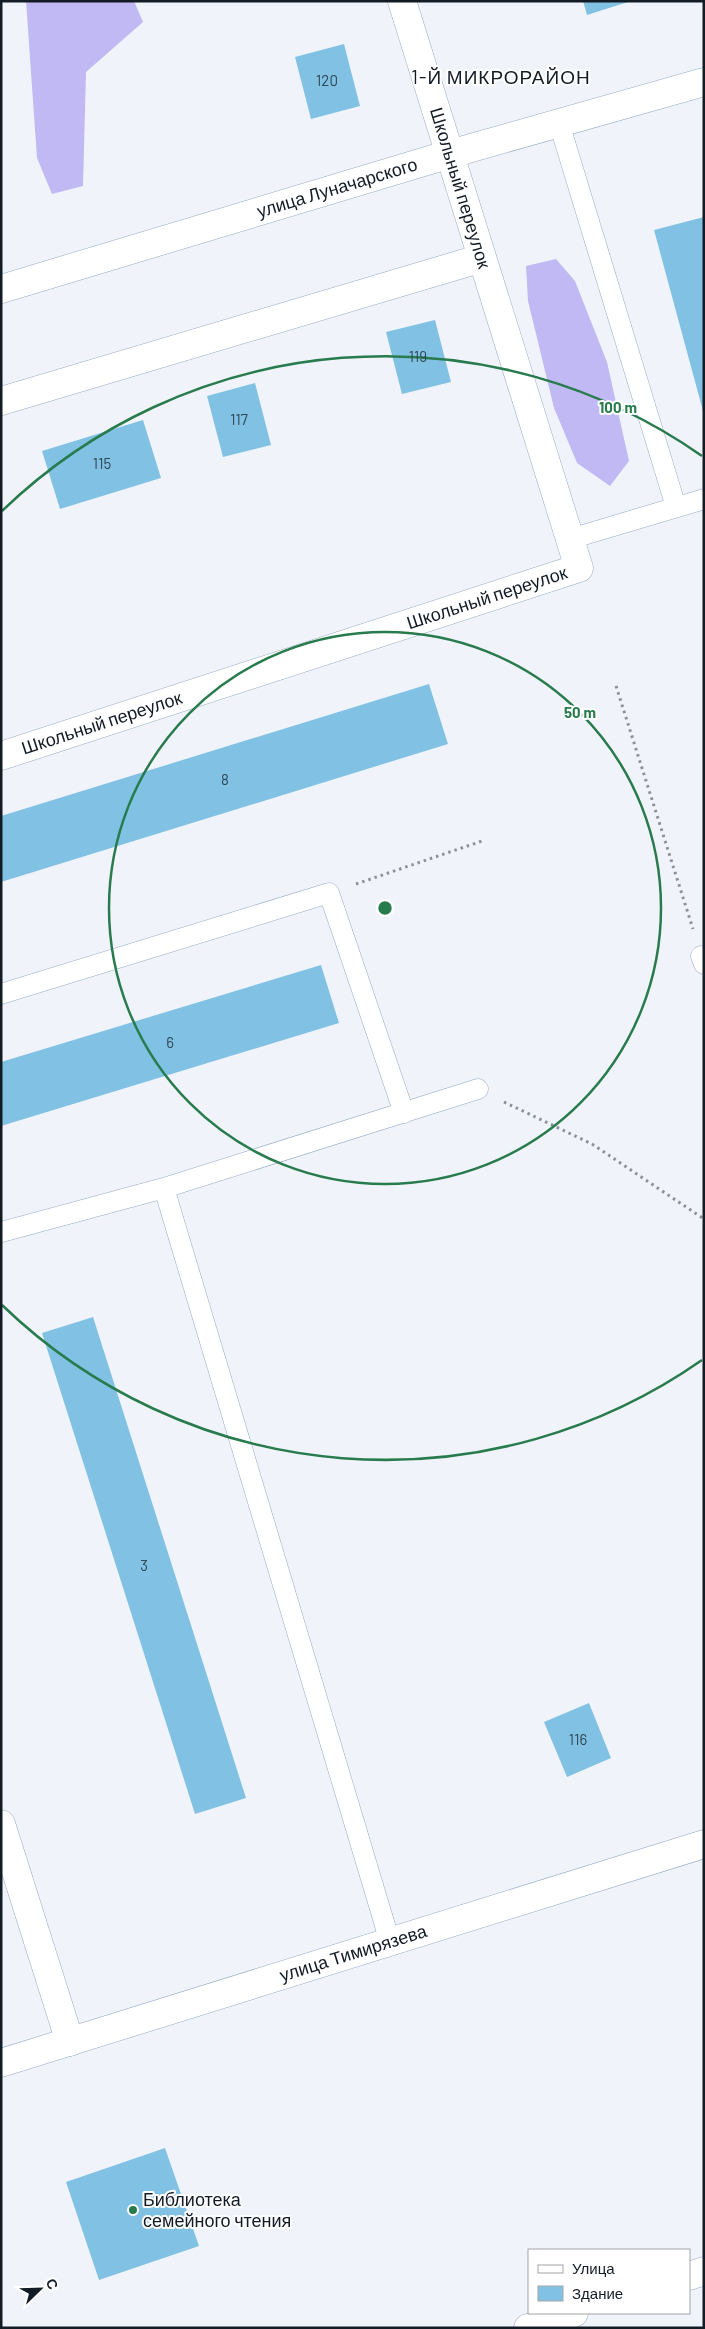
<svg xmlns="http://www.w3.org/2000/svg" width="705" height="2329" font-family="Barlow,sans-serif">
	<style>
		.forest { fill: #c1b9f3 }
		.building { fill: #81c2e4 }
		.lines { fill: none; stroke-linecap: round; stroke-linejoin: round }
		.service-casing { stroke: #95aac3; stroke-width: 21 }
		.minor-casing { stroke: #95aac3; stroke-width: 29 }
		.tertiary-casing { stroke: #95aac3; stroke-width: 29 }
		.path { stroke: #8a9198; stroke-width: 3; stroke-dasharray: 2.5 4; stroke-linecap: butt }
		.service { stroke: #fff; stroke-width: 20 }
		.minor { stroke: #fff; stroke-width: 28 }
		.tertiary { stroke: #fff; stroke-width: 28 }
		.ring { fill: none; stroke: #287b4c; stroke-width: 2.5 }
		.poi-dot { fill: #287b4c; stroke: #fff; stroke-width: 2 }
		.labels { text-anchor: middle; stroke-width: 4; stroke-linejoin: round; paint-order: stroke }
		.number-label { font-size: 15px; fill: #2e4655 }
		.street-label { font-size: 18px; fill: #131c25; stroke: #fff }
		.poi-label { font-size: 18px; fill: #131c25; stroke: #fff; text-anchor: start }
		.neighbourhood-label { font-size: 19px; letter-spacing: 1px; fill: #131c25; stroke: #fff }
		.centre { fill: #287b4c; stroke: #fff; stroke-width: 2.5 }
		.ring-label { font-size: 15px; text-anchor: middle; font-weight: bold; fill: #287b4c; stroke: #fff; stroke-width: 4; stroke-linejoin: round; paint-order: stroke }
	</style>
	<rect width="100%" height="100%" fill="#f0f4fa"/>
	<path class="forest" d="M26 1H134L143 22 86 72 83 186 52 194 37 158Z
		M556 259 575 281 607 362 629 461 610 486 577 463 554 408 528 301 526 266Z"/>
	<path class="building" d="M583 1H628V2L587 15Z
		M344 44 360 106 311 119 295 57Z
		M704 217V411H703L654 230Z
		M435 320 451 382 402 394 386 332Z
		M255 383 271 445 223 457 207 396Z
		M143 420 161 478 60 509 42 451Z
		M429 684 448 744 1 882V816Z
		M321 965 339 1023 1 1126V1062Z
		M93 1317 246 1798 195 1814 42 1333Z
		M589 1703 611 1758 567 1777 544 1722Z
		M165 2148 199 2246 99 2280 66 2182Z"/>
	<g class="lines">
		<defs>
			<path id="service" d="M559 123 676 507
				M570 539 704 499
				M701 956 704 964
				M1 994 329 893 404 1113
				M164 1188 390 1942
				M1 1232 164 1188 478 1089"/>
			<g id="minor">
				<path id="s1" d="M1 289 450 154 704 82"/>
				<path d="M1 401 482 258"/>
				<path id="s2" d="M1 756 579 568 402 1"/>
				<path d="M1 1824 70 2042"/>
				<path d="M689 2276 704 2271"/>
				<path d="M528 2328 574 2313"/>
			</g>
			<g id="tertiary">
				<path id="s3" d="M1 2063 704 1844"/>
			</g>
		</defs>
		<use href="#service" class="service-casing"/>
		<use href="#minor" class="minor-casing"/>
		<use href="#tertiary" class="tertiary-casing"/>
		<path class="path" d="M616 686 693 929
			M356 884 482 841
			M504 1102 592 1144 704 1219"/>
		<use href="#service" class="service"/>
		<use href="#minor" class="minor"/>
		<use href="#tertiary" class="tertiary"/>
	</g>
	<g class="ring">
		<circle cx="385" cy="908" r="276"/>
		<path d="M702 1360A552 552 0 0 1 2 1305M2 511A552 552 0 0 1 702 456"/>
	</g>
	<circle class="poi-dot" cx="133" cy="2210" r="5"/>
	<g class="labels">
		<g class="number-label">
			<text x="327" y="86">120</text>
			<text x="418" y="362">119</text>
			<text x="239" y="425">117</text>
			<text x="102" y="469">115</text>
			<text x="225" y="785">8</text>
			<text x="170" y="1048">6</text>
			<text x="144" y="1571">3</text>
			<text x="578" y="1745">116</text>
		</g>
		<g class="street-label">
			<text dy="6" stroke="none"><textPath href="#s1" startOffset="351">улица Луначарского</textPath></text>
			<text transform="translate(460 188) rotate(73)" y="6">Школьный переулок</text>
			<text dy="6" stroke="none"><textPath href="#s2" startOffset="511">Школьный переулок</textPath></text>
			<text dy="6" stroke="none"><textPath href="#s2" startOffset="106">Школьный переулок</textPath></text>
			<text dy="6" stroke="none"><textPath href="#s3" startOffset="369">улица Тимирязева</textPath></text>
		</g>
		<g class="poi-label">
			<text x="143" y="2206">Библиотека<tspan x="143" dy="21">семейного чтения</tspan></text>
		</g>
		<g class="neighbourhood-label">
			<text x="501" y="84">1-Й МИКРОРАЙОН</text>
		</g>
	</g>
	<circle cx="385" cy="908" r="8" class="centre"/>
	<g class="ring-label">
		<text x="618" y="413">100 m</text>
		<text x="580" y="718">50 m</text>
	</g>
	<rect width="705" height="2329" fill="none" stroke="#131c25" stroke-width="5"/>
	<rect x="528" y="2249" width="162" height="65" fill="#ffffff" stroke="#a1a4a8"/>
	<rect x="538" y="2265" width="25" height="8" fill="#ffffff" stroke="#a1a4a8"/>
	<text x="572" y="2274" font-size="15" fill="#131c25">Улица</text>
	<rect x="538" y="2286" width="25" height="15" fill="#81c2e4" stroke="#a1a4a8"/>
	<text x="572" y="2299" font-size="15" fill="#131c25">Здание</text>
	<g transform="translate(40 2289) rotate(67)" stroke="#ffffff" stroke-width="4" paint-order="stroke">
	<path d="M0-4L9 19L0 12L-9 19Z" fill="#131c25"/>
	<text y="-8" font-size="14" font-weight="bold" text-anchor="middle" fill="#131c25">С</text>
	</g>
</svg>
